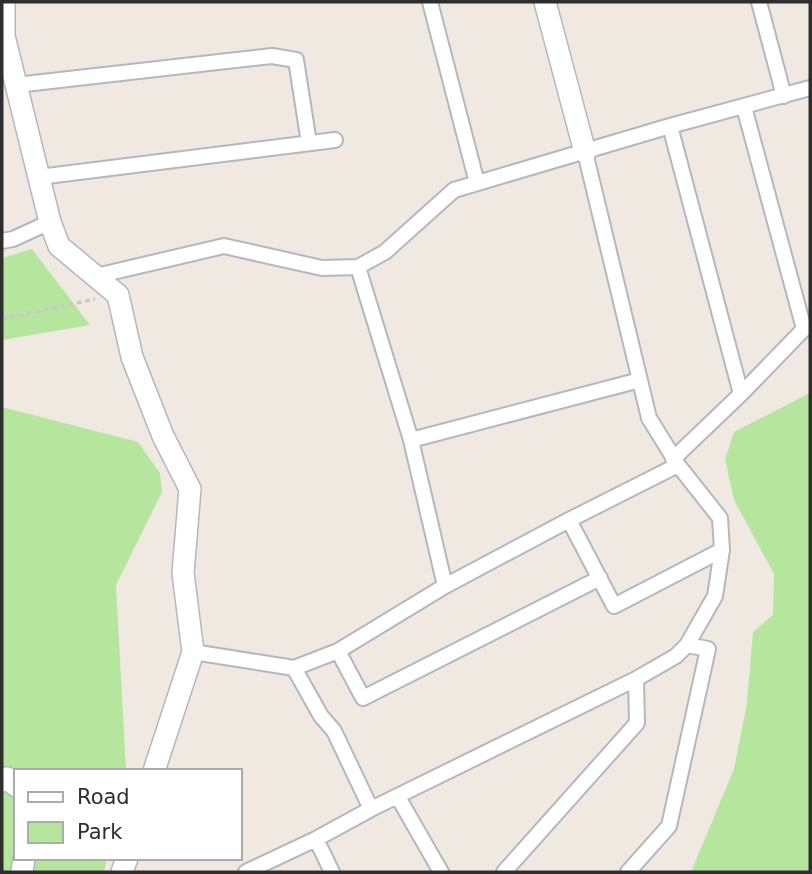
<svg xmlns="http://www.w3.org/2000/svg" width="812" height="874" font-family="'DejaVu Sans',sans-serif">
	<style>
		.green { fill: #b6e59e }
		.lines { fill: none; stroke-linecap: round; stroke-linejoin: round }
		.street-casing { stroke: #b4b7c1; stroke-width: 18 }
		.secondary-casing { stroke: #b4b7c1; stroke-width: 24 }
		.path { stroke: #c9c9c9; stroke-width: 3.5; stroke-dasharray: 5 3.5; stroke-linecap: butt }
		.street { stroke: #fff; stroke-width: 14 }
		.secondary { stroke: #fff; stroke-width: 21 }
	</style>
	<rect width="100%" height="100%" fill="#efe9e1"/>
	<path class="green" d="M32 249 90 325 2 340V258Z
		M810 393V872H691L734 769 747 703 753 632 773 615 774 574 734 500 725 459 734 432Z
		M2 407 138 442 160 473 162 492 116 585 126 771H16V858H107L104 872H2Z"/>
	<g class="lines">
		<defs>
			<path id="street" d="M430 2 477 183
				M759 2 784 96
				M16 85 272 56 296 60 309 143
				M670 126 741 394
				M39 177 335 140
				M2 241 13 239 50 222
				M358 267 411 440 445 586
				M96 276 224 246 322 268 358 267 385 252 454 190 670 126 810 88
				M411 440 640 380
				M673 459 741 394 804 329 744 107
				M569 520 614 606 722 550
				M338 651 363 698 600 578
				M193 652 294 668 338 651 445 586 569 520 678 465
				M294 668 321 716 334 731 371 809
				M398 797 441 872
				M316 839 332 872
				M246 872 316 839 371 809 636 679 676 656 687 645 715 596 722 550 720 518 678 465 649 418 585 152
				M504 872 637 723 636 679
				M628 872 669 826 708 649 687 645"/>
			<path id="secondary" d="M4 2V36L50 222 59 246 118 295 132 357 163 436 190 489 183 573 193 652 154 771
				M545 2 585 152
				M2 781 7 778 16 786
				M22 872 24 858
				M122 872 127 858"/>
		</defs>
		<use href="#street" class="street-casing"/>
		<use href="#secondary" class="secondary-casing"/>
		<path class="path" d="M2 319 95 299"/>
		<use href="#street" class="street"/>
		<use href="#secondary" class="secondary"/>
	</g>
	<rect width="812" height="874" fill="none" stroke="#2e2e2e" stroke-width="7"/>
	<rect x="14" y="769" width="228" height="91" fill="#ffffff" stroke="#ababab" stroke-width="2"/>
	<rect x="28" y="792" width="35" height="10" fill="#ffffff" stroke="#ababab" stroke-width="2"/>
	<text x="77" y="804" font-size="21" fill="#2e2e2e">Road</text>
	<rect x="28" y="822" width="35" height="21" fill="#b6e59e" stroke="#ababab" stroke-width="2"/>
	<text x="77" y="839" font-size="21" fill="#2e2e2e">Park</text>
</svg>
